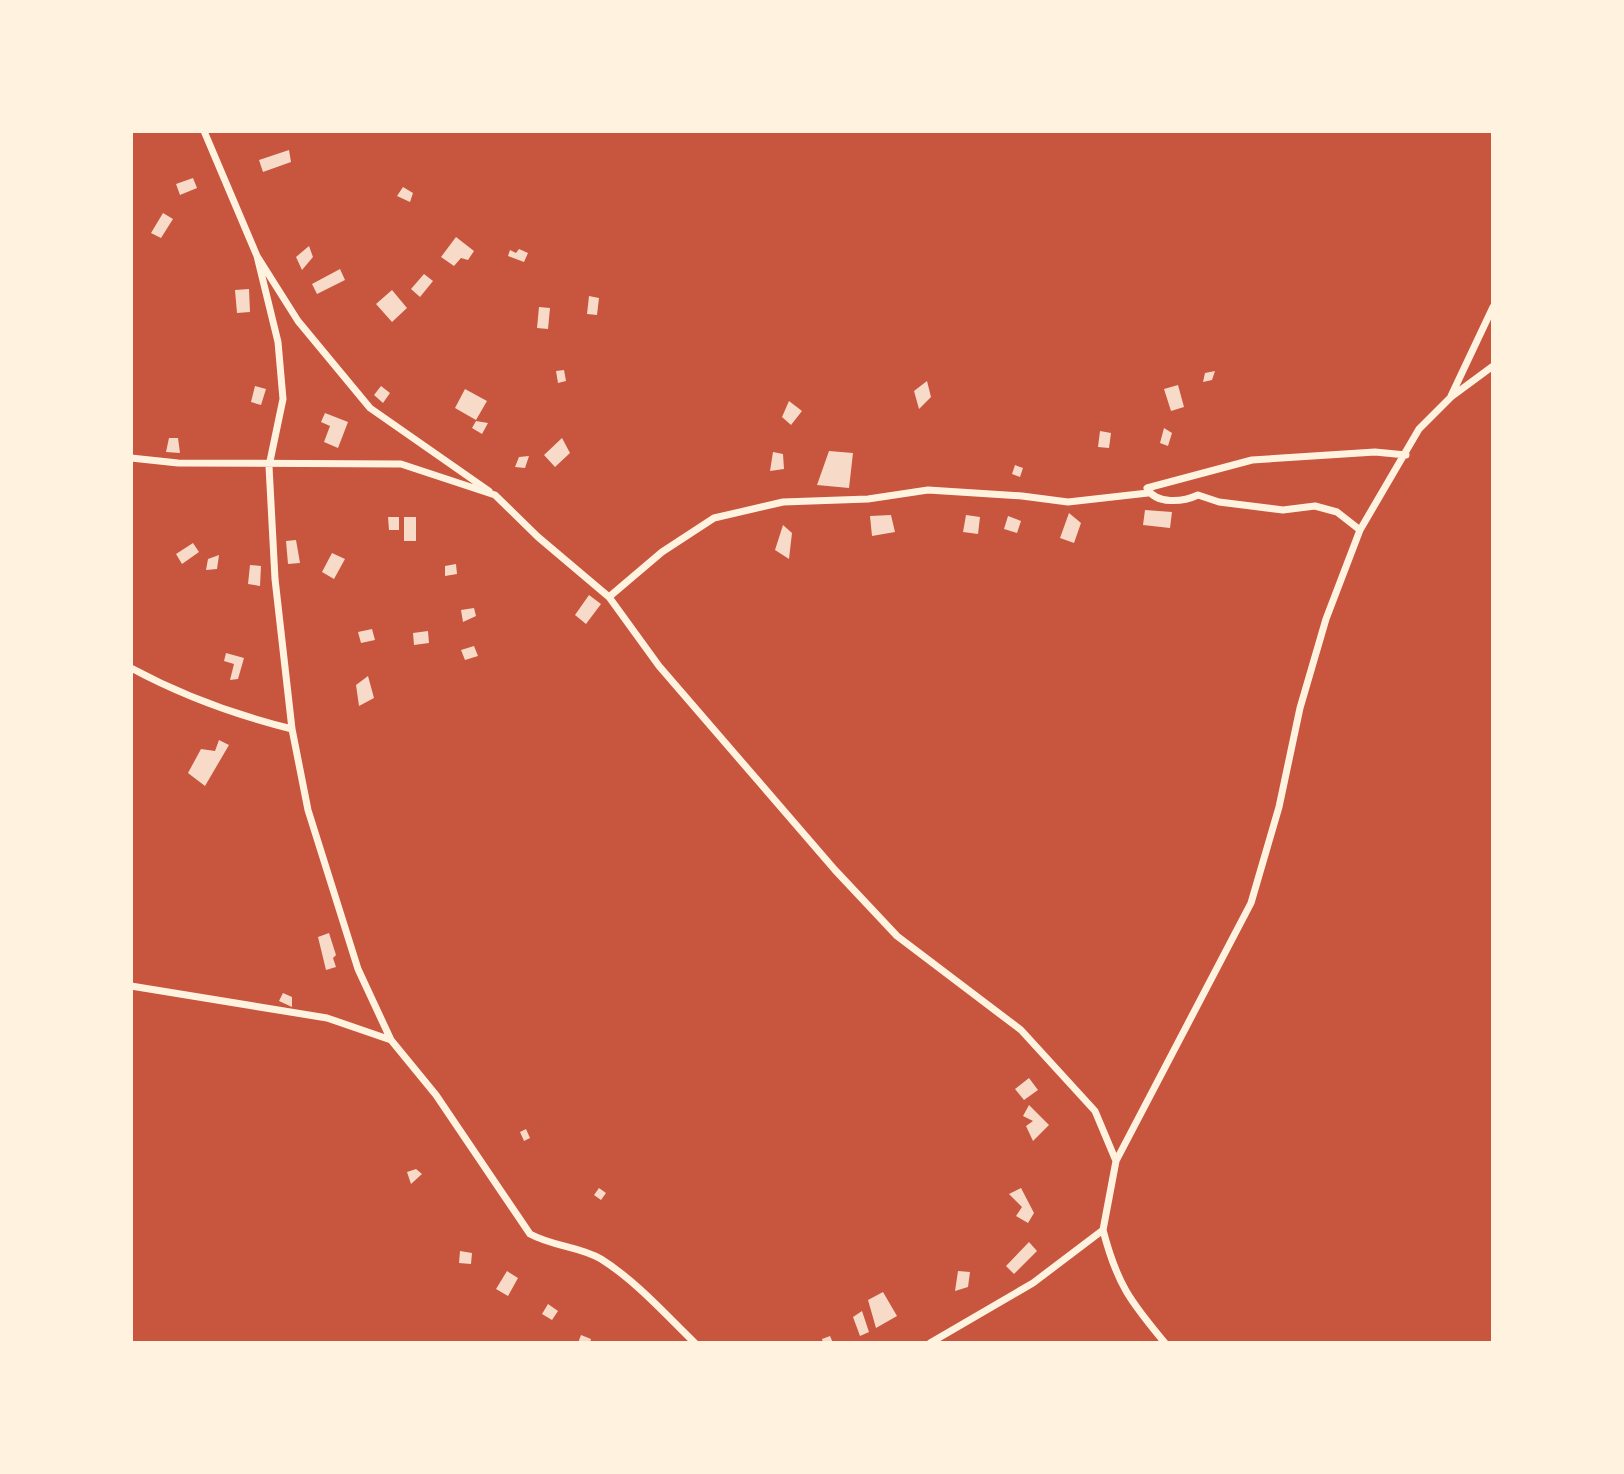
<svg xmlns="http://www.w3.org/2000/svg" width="1624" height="1474" font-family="Montserrat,sans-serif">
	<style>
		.building { fill: #f7dbc8 }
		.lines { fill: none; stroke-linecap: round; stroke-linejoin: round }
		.minor { stroke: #fff3e0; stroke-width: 7 }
	</style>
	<rect width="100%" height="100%" fill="#c8553d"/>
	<path class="building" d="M289 150 291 162 263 172 259 160Z
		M193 178 197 188 180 195 176 184Z
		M403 187 413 193 410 202 397 196Z
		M163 213 173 219 161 238 151 233Z
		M456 237 474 251 468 260 461 258 454 266 441 257Z
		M309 246 313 257 302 270 296 257Z
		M519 249 528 253 524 262 508 256 510 250 516 253Z
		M340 269 345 280 317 294 312 284Z
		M424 274 433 281 420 297 411 289Z
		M249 289 250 312 237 313 235 290Z
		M392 290 407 308 392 322 376 304Z
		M589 296 599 298 597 315 587 314Z
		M539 307 550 308 548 329 537 328Z
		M564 370 566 381 558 383 556 371Z
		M1215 371 1212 380 1203 382 1205 373Z
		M927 381 931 397 919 409 914 391Z
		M1178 385 1184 407 1171 411 1164 389Z
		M255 386 266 389 261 405 251 402Z
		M381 386 390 393 383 403 374 395Z
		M465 389 487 401 476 420 455 408Z
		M789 401 802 411 791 425 782 417Z
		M325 413 348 422 338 448 324 442 330 426 321 422Z
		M476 421 488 423 482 434 472 428Z
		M1164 428 1172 433 1168 446 1160 443Z
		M1100 431 1111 433 1109 448 1098 447Z
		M169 438H178L180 453 166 452Z
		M562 438 570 453 555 467 544 455Z
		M829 451 853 453 849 488 817 485Z
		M773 452 783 454 784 469 770 471Z
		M529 456 525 468 515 467 519 457Z
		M1015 465 1023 468 1020 477 1012 474Z
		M1145 510 1172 512 1170 528 1143 525Z
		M1069 513 1081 523 1074 543 1060 538Z
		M891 515 895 532 872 536 870 516Z
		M966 515 980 517 978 534 963 532Z
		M1008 516 1021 521 1017 533 1004 529Z
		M388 517H399V530H389Z
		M404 517H416V541H404Z
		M783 525 792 533 789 559 775 550Z
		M296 540 300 563 288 564 286 541Z
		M193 543 199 552 182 564 176 554Z
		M332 553 345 559 334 579 322 572Z
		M219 555 217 569 206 570 208 559Z
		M456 564 457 574 445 576V566Z
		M250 565 261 566 260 586 248 584Z
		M589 595 601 604 586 624 575 615Z
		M474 608 476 616 463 622 461 610Z
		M372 629 375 640 361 643 358 632Z
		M428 631 429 643 414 645 413 633Z
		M474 646 478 656 465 660 461 650Z
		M226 653 244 658 238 679 230 680 234 664 224 661Z
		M368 676 374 698 359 706 356 685Z
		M219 740 229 745 205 786 188 773 201 749 215 751Z
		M329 933 336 955 333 958 336 967 326 970 318 937Z
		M283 993 292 997V1007L279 1001Z
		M1029 1078 1038 1090 1024 1100 1015 1089Z
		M1029 1105 1049 1125 1033 1141 1026 1126 1033 1121 1023 1116Z
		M526 1129 530 1138 524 1141 520 1132Z
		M416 1169 422 1174 411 1184 407 1172Z
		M599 1188 606 1193 601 1200 594 1195Z
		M1021 1188 1034 1213 1028 1223 1016 1216 1022 1207 1009 1194Z
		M1029 1242 1037 1251 1014 1274 1006 1266Z
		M460 1251 472 1253 471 1264 459 1263Z
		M507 1271 518 1278 508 1296 496 1289Z
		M958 1271 970 1272 968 1287 955 1291Z
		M883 1292 897 1316 876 1328 868 1300Z
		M548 1304 558 1311 552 1320 542 1314Z
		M862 1311 869 1332 860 1336 853 1317Z
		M581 1335 591 1339 590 1343H578Z
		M830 1336 833 1343H823L822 1339Z"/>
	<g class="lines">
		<path class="minor" d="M204 131 257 256 298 321 370 408 489 491
			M257 256 278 342 283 399 269 466 275 579 292 729 308 810 358 969 391 1040 436 1095 530 1234C554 1247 579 1246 601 1259 636 1281 666 1315 695 1343
			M1451 396 1493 307
			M131 458 178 463 401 464 495 495 538 537 609 597 659 666 835 870 897 936 1021 1030 1095 1111 1116 1161
			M1360 530 1337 512 1315 506 1283 510 1219 502 1198 495C1183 502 1156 505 1147 488L1252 460 1375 452 1406 455
			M609 597 662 552 714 518 783 502 868 499 928 490 1022 496 1068 502 1148 493
			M131 668C183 696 235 715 292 729
			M131 986 327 1018 391 1040
			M1103 1230 1116 1161 1251 903 1279 807 1300 708 1326 619 1360 530 1419 429 1451 397 1493 366
			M930 1343 1033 1283 1103 1230C1117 1284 1130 1301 1165 1343"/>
	</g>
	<rect width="1624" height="1474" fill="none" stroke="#fff3e0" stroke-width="266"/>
</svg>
